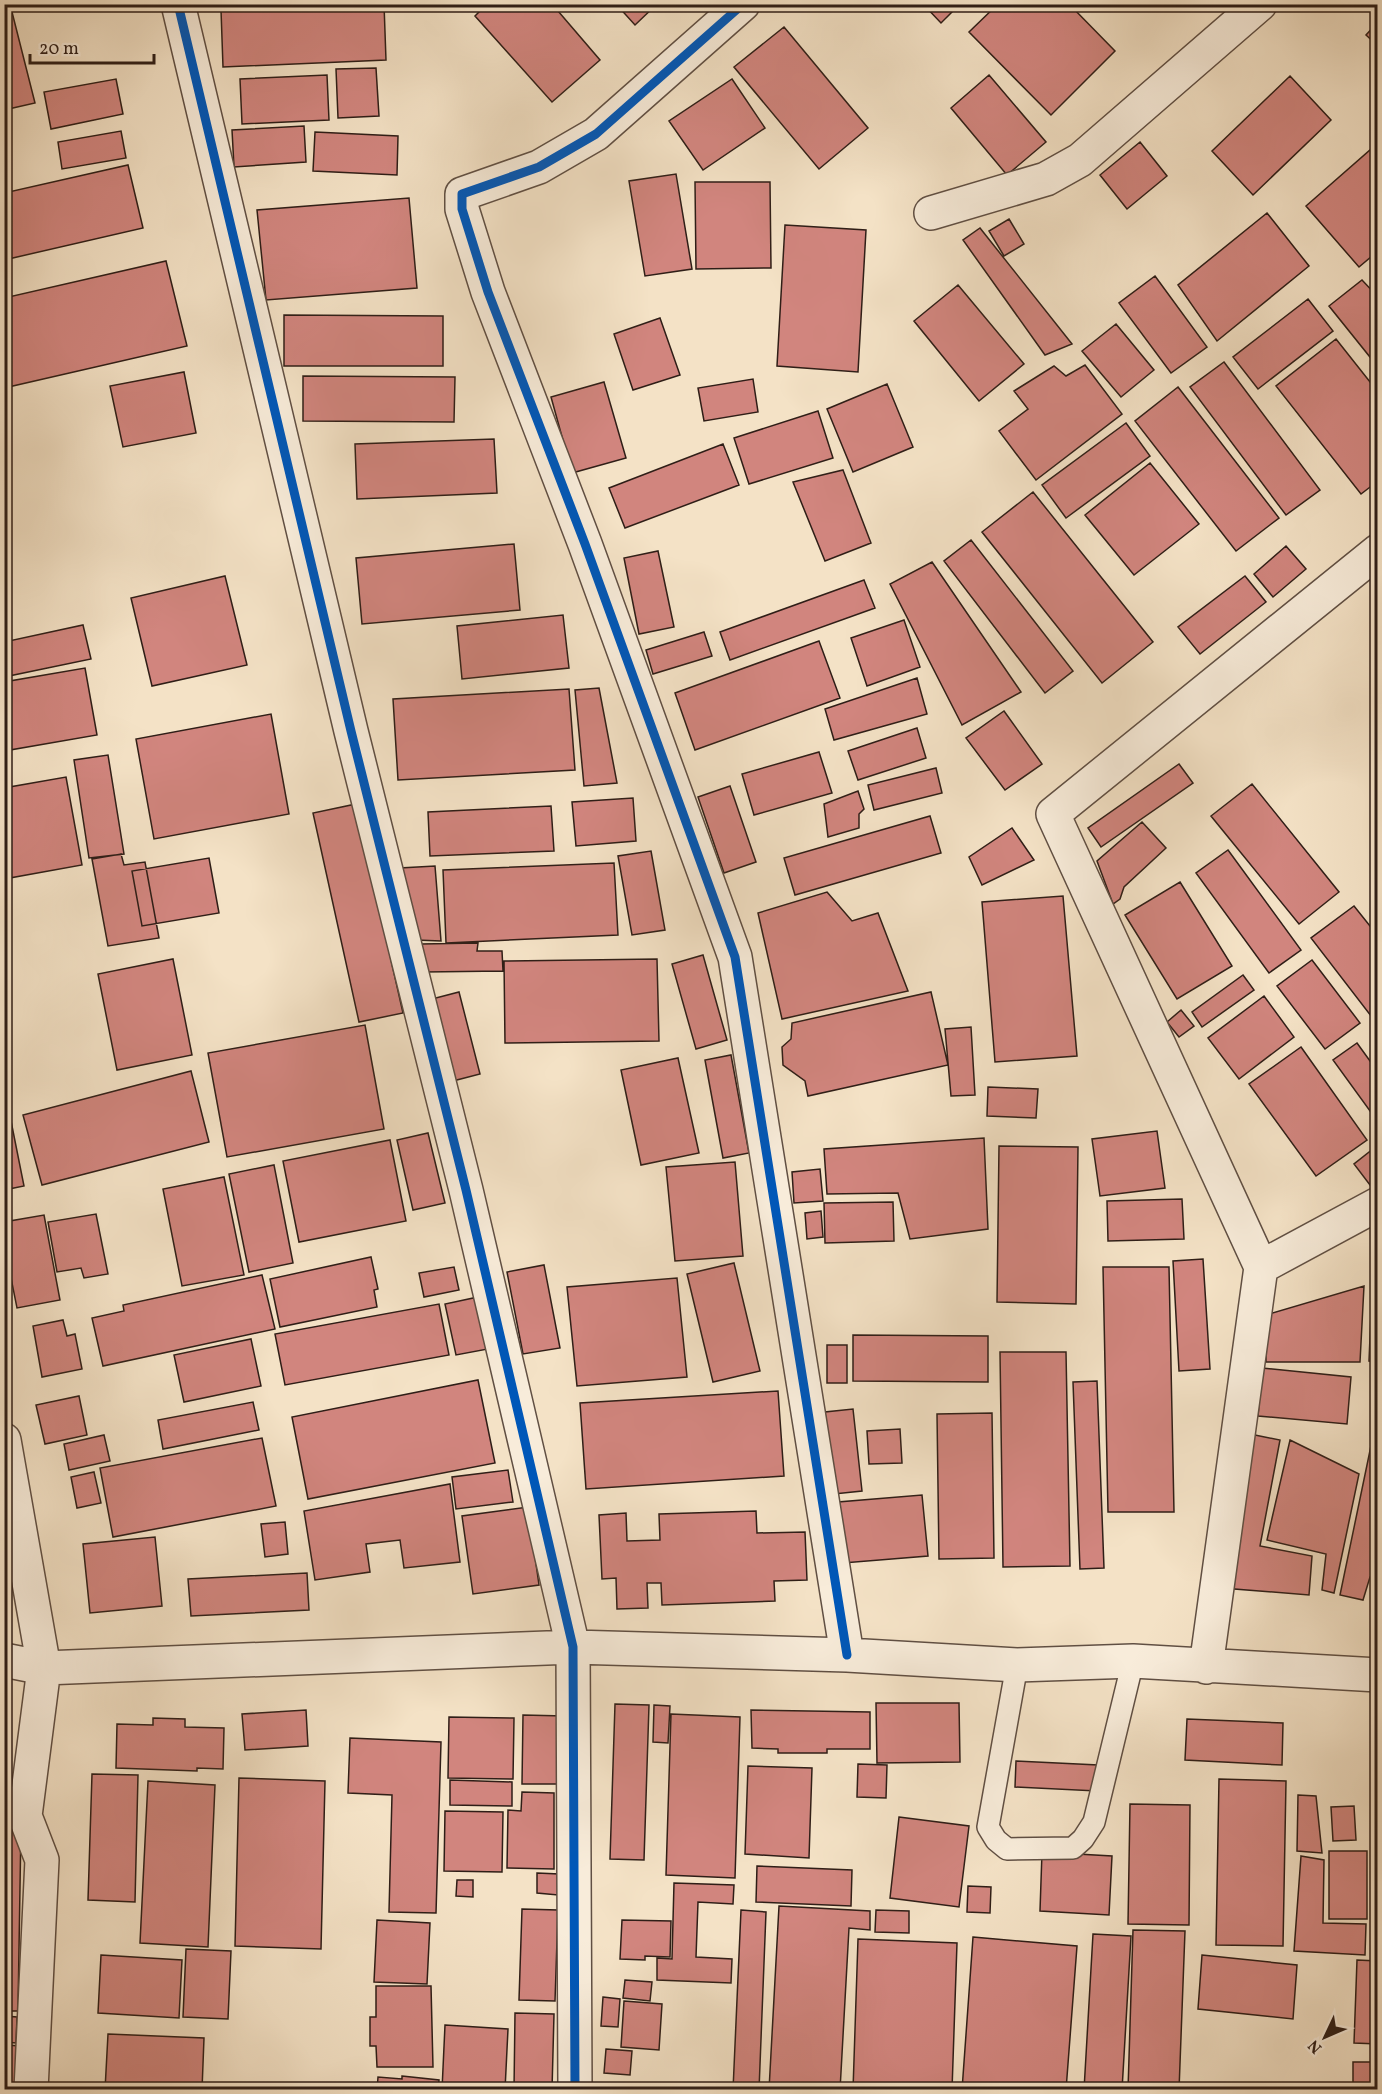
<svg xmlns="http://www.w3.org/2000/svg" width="1382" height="2094" font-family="Vollkorn,serif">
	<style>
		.building { fill: #d1857e; stroke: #2f1e17; stroke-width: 1.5 }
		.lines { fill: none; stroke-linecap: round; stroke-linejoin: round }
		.lane-casing { stroke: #604f43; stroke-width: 24 }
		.street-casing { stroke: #604f43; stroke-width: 36 }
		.lane { stroke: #f8ecda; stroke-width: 21 }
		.street { stroke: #f8ecda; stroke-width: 33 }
		.cycleway-casing { stroke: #f8ecda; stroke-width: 13 }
		.cycleway { stroke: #0057b8; stroke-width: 9 }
	</style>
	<rect width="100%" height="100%" fill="#f4e2c6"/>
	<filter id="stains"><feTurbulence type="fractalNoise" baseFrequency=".00333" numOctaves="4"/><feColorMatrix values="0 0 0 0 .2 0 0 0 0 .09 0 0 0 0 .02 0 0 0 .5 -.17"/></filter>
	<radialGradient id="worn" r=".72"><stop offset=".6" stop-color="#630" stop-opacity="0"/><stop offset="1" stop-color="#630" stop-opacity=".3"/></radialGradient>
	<path class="building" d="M384 4 386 60 223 67 221 10Z
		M487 4H552L600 60 552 102 475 16Z
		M616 4H657L635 25Z
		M923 4H960L941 23Z
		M998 4H1069L1115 51 1051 115 969 32Z
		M12 12 35 103 4 110V14Z
		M1378 22V46L1366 35Z
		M784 27 868 128 819 169 734 67Z
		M376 68 379 116 338 118 336 69Z
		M327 75 329 120 242 124 240 79Z
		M989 75 1046 142 1007 175 951 108Z
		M1290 76 1331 120 1253 195 1212 151Z
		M116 79 123 114 51 129 44 92Z
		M732 79 765 128 703 170 669 121Z
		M304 126 306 162 234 167 232 130Z
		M121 131 126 158 62 169 58 142Z
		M315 132 398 136 397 175 313 171Z
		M1140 142 1167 176 1127 209 1100 175Z
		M1378 143V251L1359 267 1306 206Z
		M128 165 143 228 4 260V193Z
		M676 174 692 269 645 276 629 181Z
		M695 182H770L771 268 696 269Z
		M409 198 417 288 266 300 257 210Z
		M1267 213 1309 266 1217 341 1178 285Z
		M1009 219 1024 244 1004 256 989 231Z
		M785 225 866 230 858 372 777 366Z
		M980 228 1072 344 1045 355 963 240Z
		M166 261 187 346 4 388V298Z
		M1155 276 1207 347 1171 373 1119 303Z
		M1362 280 1378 297V367L1329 306Z
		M958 285 1024 364 979 401 914 321Z
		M1308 299 1333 331 1258 389 1233 357Z
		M284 315 443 316V366H284Z
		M660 318 680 375 633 390 614 334Z
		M1116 324 1154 370 1121 397 1082 351Z
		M1336 339 1378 392V481L1361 494 1276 386Z
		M1224 362 1320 490 1286 515 1190 387Z
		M1085 365 1122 414 1036 480 999 431 1028 409 1014 391 1054 366 1066 376Z
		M184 372 196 433 123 447 110 386Z
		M303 376 455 377 454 422 303 421Z
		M753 379 758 412 704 421 698 388Z
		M604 382 626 458 572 473 551 397Z
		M887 384 913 447 853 472 827 409Z
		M1178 387 1279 518 1236 551 1135 421Z
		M818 411 833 458 749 484 734 438Z
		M1126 423 1150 456 1066 518 1042 485Z
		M494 439 497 493 357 499 355 444Z
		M723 444 739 485 625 528 609 488Z
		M1150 463 1199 524 1134 575 1085 515Z
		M843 470 871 543 825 561 793 482Z
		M1033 492 1153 642 1102 683 982 532Z
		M971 540 1073 671 1045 693 944 561Z
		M514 544 520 610 362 624 356 558Z
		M1286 546 1306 569 1273 597 1254 574Z
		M658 551 674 627 639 634 624 558Z
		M932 562 1021 692 962 725 890 584Z
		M225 576 247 665 152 686 131 598Z
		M1245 576 1266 602 1200 654 1178 627Z
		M864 580 875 608 730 660 720 632Z
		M563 615 569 668 462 679 457 626Z
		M904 620 920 667 867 686 851 638Z
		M83 625 91 659 4 677V642Z
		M704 632 712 656 653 674 646 650Z
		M819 641 840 698 695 750 675 693Z
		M85 668 97 735 4 751V682Z
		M917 678 927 714 834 740 825 709Z
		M599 688 617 783 584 786 575 690Z
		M569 689 575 770 398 780 393 699Z
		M1004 711 1042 764 1005 790 966 738Z
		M271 714 289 814 154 839 136 739Z
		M917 728 926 758 858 780 848 751Z
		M819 752 832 793 754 815 742 774Z
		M108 755 124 854 89 858 74 760Z
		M1179 764 1193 783 1101 847 1088 828Z
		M936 768 942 793 874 810 868 785Z
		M66 777 82 865 4 879V788Z
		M1252 784 1339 892 1299 924 1211 816Z
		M730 786 756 862 724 873 698 797Z
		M858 791 864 809 859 814V828L828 837 824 804Z
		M633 798 636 841 576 846 572 802Z
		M356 804 403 1013 359 1022 313 813Z
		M551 806 554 851 430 856 428 812Z
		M930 816 941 853 795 895 784 858Z
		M1142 822 1166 848 1124 887 1120 899 1113 904 1097 861Z
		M1012 828 1034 860 982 885 969 857Z
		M1228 850 1301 950 1269 973 1196 873Z
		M651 851 665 930 632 935 618 856Z
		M121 854 124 865 145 862 159 938 108 946 92 859Z
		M209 858 219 913 142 926 132 871Z
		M614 863 618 935 446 943 443 870Z
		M435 866 441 941 416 940 400 868Z
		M1180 882 1232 966 1177 999 1125 915Z
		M827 892 852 921 878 913 908 991 782 1019 758 913Z
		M1063 896 1077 1056 995 1062 982 902Z
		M1354 906 1378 936V1025L1311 938Z
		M478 943 477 951H502L503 971 424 972 421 944Z
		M703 955 727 1040 696 1049 672 964Z
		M173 959 192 1055 117 1070 98 974Z
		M657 959 659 1041 505 1043 504 961Z
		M1312 960 1360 1023 1325 1049 1277 986Z
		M1243 975 1254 990 1202 1027 1192 1012Z
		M459 992 480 1074 449 1082 428 1000Z
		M931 992 948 1065 808 1096 805 1081 783 1065 782 1047 791 1039 792 1023Z
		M1264 996 1294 1037 1239 1079 1208 1038Z
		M1181 1010 1194 1026 1179 1037 1167 1022Z
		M365 1025 384 1129 227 1157 208 1053Z
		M971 1027 975 1095 951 1096 945 1029Z
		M1357 1043 1378 1072V1122L1333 1060Z
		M1301 1047 1367 1140 1316 1176 1249 1084Z
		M731 1055 749 1153 723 1158 705 1060Z
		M678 1058 699 1153 641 1165 621 1070Z
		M191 1071 209 1142 42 1185 23 1115Z
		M988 1087 1038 1089 1036 1118 987 1116Z
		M10 1116 24 1186 4 1190V1117Z
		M1157 1131 1165 1188 1100 1196 1092 1139Z
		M428 1133 445 1203 413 1210 397 1140Z
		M984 1138 988 1229 910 1239 898 1193 827 1194 824 1149Z
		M390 1140 406 1221 299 1242 283 1161Z
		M1378 1145V1180L1370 1185 1354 1164Z
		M999 1146 1078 1147 1076 1304 997 1302Z
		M735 1162 743 1256 675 1261 666 1167Z
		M274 1165 293 1263 249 1272 229 1174Z
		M820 1169 823 1201 794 1203 792 1172Z
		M224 1177 244 1275 182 1286 163 1189Z
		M1182 1199 1184 1239 1108 1241 1107 1201Z
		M893 1202 894 1241 825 1243 824 1203Z
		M821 1211 823 1237 807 1239 805 1213Z
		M96 1214 108 1274 84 1278 81 1268 57 1272 48 1222Z
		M44 1215 60 1300 17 1308 4 1243V1222Z
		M1378 1241V1362L1369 1361 1374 1242Z
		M371 1257 378 1289 374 1290 377 1307 280 1327 270 1279Z
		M1203 1259 1210 1369 1179 1371 1173 1261Z
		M734 1263 760 1371 713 1382 687 1274Z
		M544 1265 560 1348 523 1354 507 1272Z
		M454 1267 459 1290 424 1297 419 1273Z
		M1103 1267H1169L1174 1512H1108Z
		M262 1275 275 1329 103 1366 92 1318 124 1311 123 1305Z
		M677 1278 687 1377 577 1386 567 1287Z
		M1364 1286 1360 1362H1266V1315Z
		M478 1297 488 1349 456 1355 445 1304Z
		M439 1304 449 1355 285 1385 275 1334Z
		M63 1320 67 1336 75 1334 82 1369 42 1377 33 1326Z
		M853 1335 988 1336V1382L853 1381Z
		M251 1339 261 1386 184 1402 174 1355Z
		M827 1345H847V1383H827Z
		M1000 1352H1066L1070 1566 1003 1567Z
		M1262 1368 1351 1377 1347 1424 1258 1416Z
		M478 1380 495 1463 308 1499 292 1417Z
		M1097 1381 1104 1568 1080 1569 1073 1382Z
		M778 1391 784 1476 586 1489 580 1403Z
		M79 1396 87 1435 45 1444 36 1405Z
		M253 1402 259 1430 163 1449 158 1420Z
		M853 1409 862 1491 834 1494 825 1412Z
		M1378 1412V1578L1370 1577 1363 1600 1340 1595Z
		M992 1413 994 1558 939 1559 937 1414Z
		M900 1429 902 1463 869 1464 867 1431Z
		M1250 1434 1280 1440 1260 1546 1312 1556 1309 1595 1222 1588Z
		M104 1435 110 1461 69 1470 64 1444Z
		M262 1438 276 1506 113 1537 100 1468Z
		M1290 1440 1359 1474 1334 1593 1322 1590 1326 1554 1267 1540Z
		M508 1470 513 1502 456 1509 452 1477Z
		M94 1472 101 1503 77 1508 71 1477Z
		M450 1484 460 1562 404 1568 400 1540 366 1544 370 1572 315 1580 304 1511Z
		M922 1495 928 1556 843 1563 838 1502Z
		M528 1507 539 1585 473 1594 462 1516Z
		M756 1511 757 1533 805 1532 807 1580 774 1581 775 1601 662 1605 661 1583H647L648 1608 617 1609 616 1578 602 1579 599 1515 626 1513 627 1541 660 1540 659 1514Z
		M285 1522 288 1554 265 1557 261 1524Z
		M155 1537 162 1606 90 1613 83 1544Z
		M307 1573 309 1610 191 1616 188 1579Z
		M1377 1584 1378 1585V1616L1372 1615Z
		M876 1703H959L960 1762 877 1763Z
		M615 1704 649 1705 644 1860 610 1859Z
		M654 1705 670 1706 668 1743 653 1742Z
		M306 1710 308 1746 245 1750 242 1714Z
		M751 1710 870 1712V1749H827V1753H778V1749L752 1748Z
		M671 1714 740 1717 735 1878 666 1875Z
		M523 1715 564 1716 563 1784H522Z
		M449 1717 514 1718 513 1779 448 1778Z
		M153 1718 185 1719V1727L224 1728 223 1769 197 1768V1771L116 1768 117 1724 153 1725Z
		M1187 1719 1283 1723 1282 1765 1185 1760Z
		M350 1738 441 1742 436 1913 389 1912 392 1795 348 1793Z
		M1016 1761 1098 1765 1097 1791 1015 1787Z
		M858 1764 887 1765 886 1798 857 1797Z
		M748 1766 812 1768 809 1858 745 1854Z
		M92 1774 138 1775 135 1902 88 1900Z
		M239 1778 325 1781 321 1949 235 1946Z
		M1219 1779 1286 1781 1283 1946 1216 1945Z
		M450 1780 512 1782V1806L450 1805Z
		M148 1781 215 1785 208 1947 140 1943Z
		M522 1792 554 1793V1869L507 1868 508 1810 521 1811Z
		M1298 1795 1316 1796 1322 1853 1297 1851Z
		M1130 1804 1190 1805 1189 1925 1128 1924Z
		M1354 1806 1356 1840 1333 1841 1331 1807Z
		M445 1811 503 1812 502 1872 444 1871Z
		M899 1817 969 1826 959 1907 890 1898Z
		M4 1825H21L18 2011H4Z
		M1329 1851H1367V1919H1329Z
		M1042 1852 1112 1856 1109 1915 1040 1911Z
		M1301 1856 1324 1860 1323 1923 1366 1924 1365 1955 1294 1951Z
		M757 1866 852 1870 851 1906 756 1902Z
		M537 1873 559 1874 558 1895 537 1893Z
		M457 1880H473V1897L456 1896Z
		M674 1883 734 1885 733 1904 698 1902 696 1957 732 1959 731 1983 657 1980V1958L672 1959Z
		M968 1886 991 1887 990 1913 967 1912Z
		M779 1906 870 1911V1930L849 1928 840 2090H769Z
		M522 1909 558 1910 555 2001 519 2000Z
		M741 1910 766 1912 759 2090H733Z
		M876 1910 909 1911V1933L875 1932Z
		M377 1920 430 1923 427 1984 374 1982Z
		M622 1920 671 1921 670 1957 645 1956V1960L620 1959Z
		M1133 1930 1185 1931 1179 2090H1128Z
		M1093 1934 1131 1936 1122 2090H1084Z
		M973 1937 1077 1946 1066 2090H962Z
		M858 1939 957 1943 952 2090H853Z
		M186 1949 231 1951 228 2019 183 2017Z
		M101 1955 182 1960 179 2018 98 2013Z
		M1202 1955 1297 1965 1293 2019 1198 2009Z
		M1357 1960 1378 1961V2044L1354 2043Z
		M625 1980 652 1982 650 2001 623 1998Z
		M376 1986H431L433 2067H377L376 2046H370V2017H376Z
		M603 1997 620 1999 618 2027 601 2026Z
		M624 2001 662 2004 659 2050 621 2047Z
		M515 2013 554 2014 552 2090H514Z
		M4 2016 17 2017 16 2043 4 2042Z
		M445 2025 508 2029 505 2090H442Z
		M108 2034 204 2038 202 2090H105Z
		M4 2045 22 2046 20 2085 4 2084Z
		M606 2049 632 2051 630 2075 604 2073Z
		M1353 2062H1378V2090H1353Z
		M402 2076 439 2080 438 2090H377L378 2077 402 2079Z"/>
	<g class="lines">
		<defs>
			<path id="lane" d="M1017 1665 988 1827 996 1840 1007 1849 1073 1848 1083 1839 1094 1822 1133 1661"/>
			<path id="street" d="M178 4 351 731 466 1190 573 1647 575 2090
				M743 4 596 134 539 167 462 194V209L488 292 585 544 735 957 847 1655
				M931 213 1046 179 1080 160 1260 4
				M1261 1267 1378 1204
				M4 1440 44 1668 25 1816
				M4 1660 44 1668 573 1647 847 1655 1017 1665 1133 1661 1378 1675
				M1206 1667 1261 1267 1053 814 1378 551
				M6 1803 25 1816 42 1860 31 2090"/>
		</defs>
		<use href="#lane" class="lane-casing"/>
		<use href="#street" class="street-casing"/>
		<use href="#lane" class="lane"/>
		<use href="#street" class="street"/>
		<defs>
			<path id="cycleway" d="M178 4 351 731 466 1190 573 1647 575 2090
				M743 4 596 134 539 167 462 194V209L488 292 585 544 735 957 847 1655"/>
		</defs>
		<use href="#cycleway" class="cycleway-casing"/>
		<use href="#cycleway" class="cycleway"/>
	</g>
	<rect width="1382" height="2094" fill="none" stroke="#f4e2c6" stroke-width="24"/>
	<rect x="6" y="6" width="1370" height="2082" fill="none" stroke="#2f1e17" stroke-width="3"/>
	<rect x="12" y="12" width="1358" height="2070" fill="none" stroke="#2f1e17" stroke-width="1.5"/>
	<g transform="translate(1325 2037) rotate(226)" stroke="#f8ecda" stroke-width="4.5" paint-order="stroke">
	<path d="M0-4.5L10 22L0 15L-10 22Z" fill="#2f1e17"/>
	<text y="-9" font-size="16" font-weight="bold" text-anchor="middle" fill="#2f1e17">N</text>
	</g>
	<path d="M30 54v9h124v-9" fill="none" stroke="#2f1e17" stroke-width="3"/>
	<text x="39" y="54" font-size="18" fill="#2f1e17" stroke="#f8ecda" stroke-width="4.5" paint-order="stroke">20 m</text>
	<rect width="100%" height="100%" filter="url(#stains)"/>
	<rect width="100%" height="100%" fill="url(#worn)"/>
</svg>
